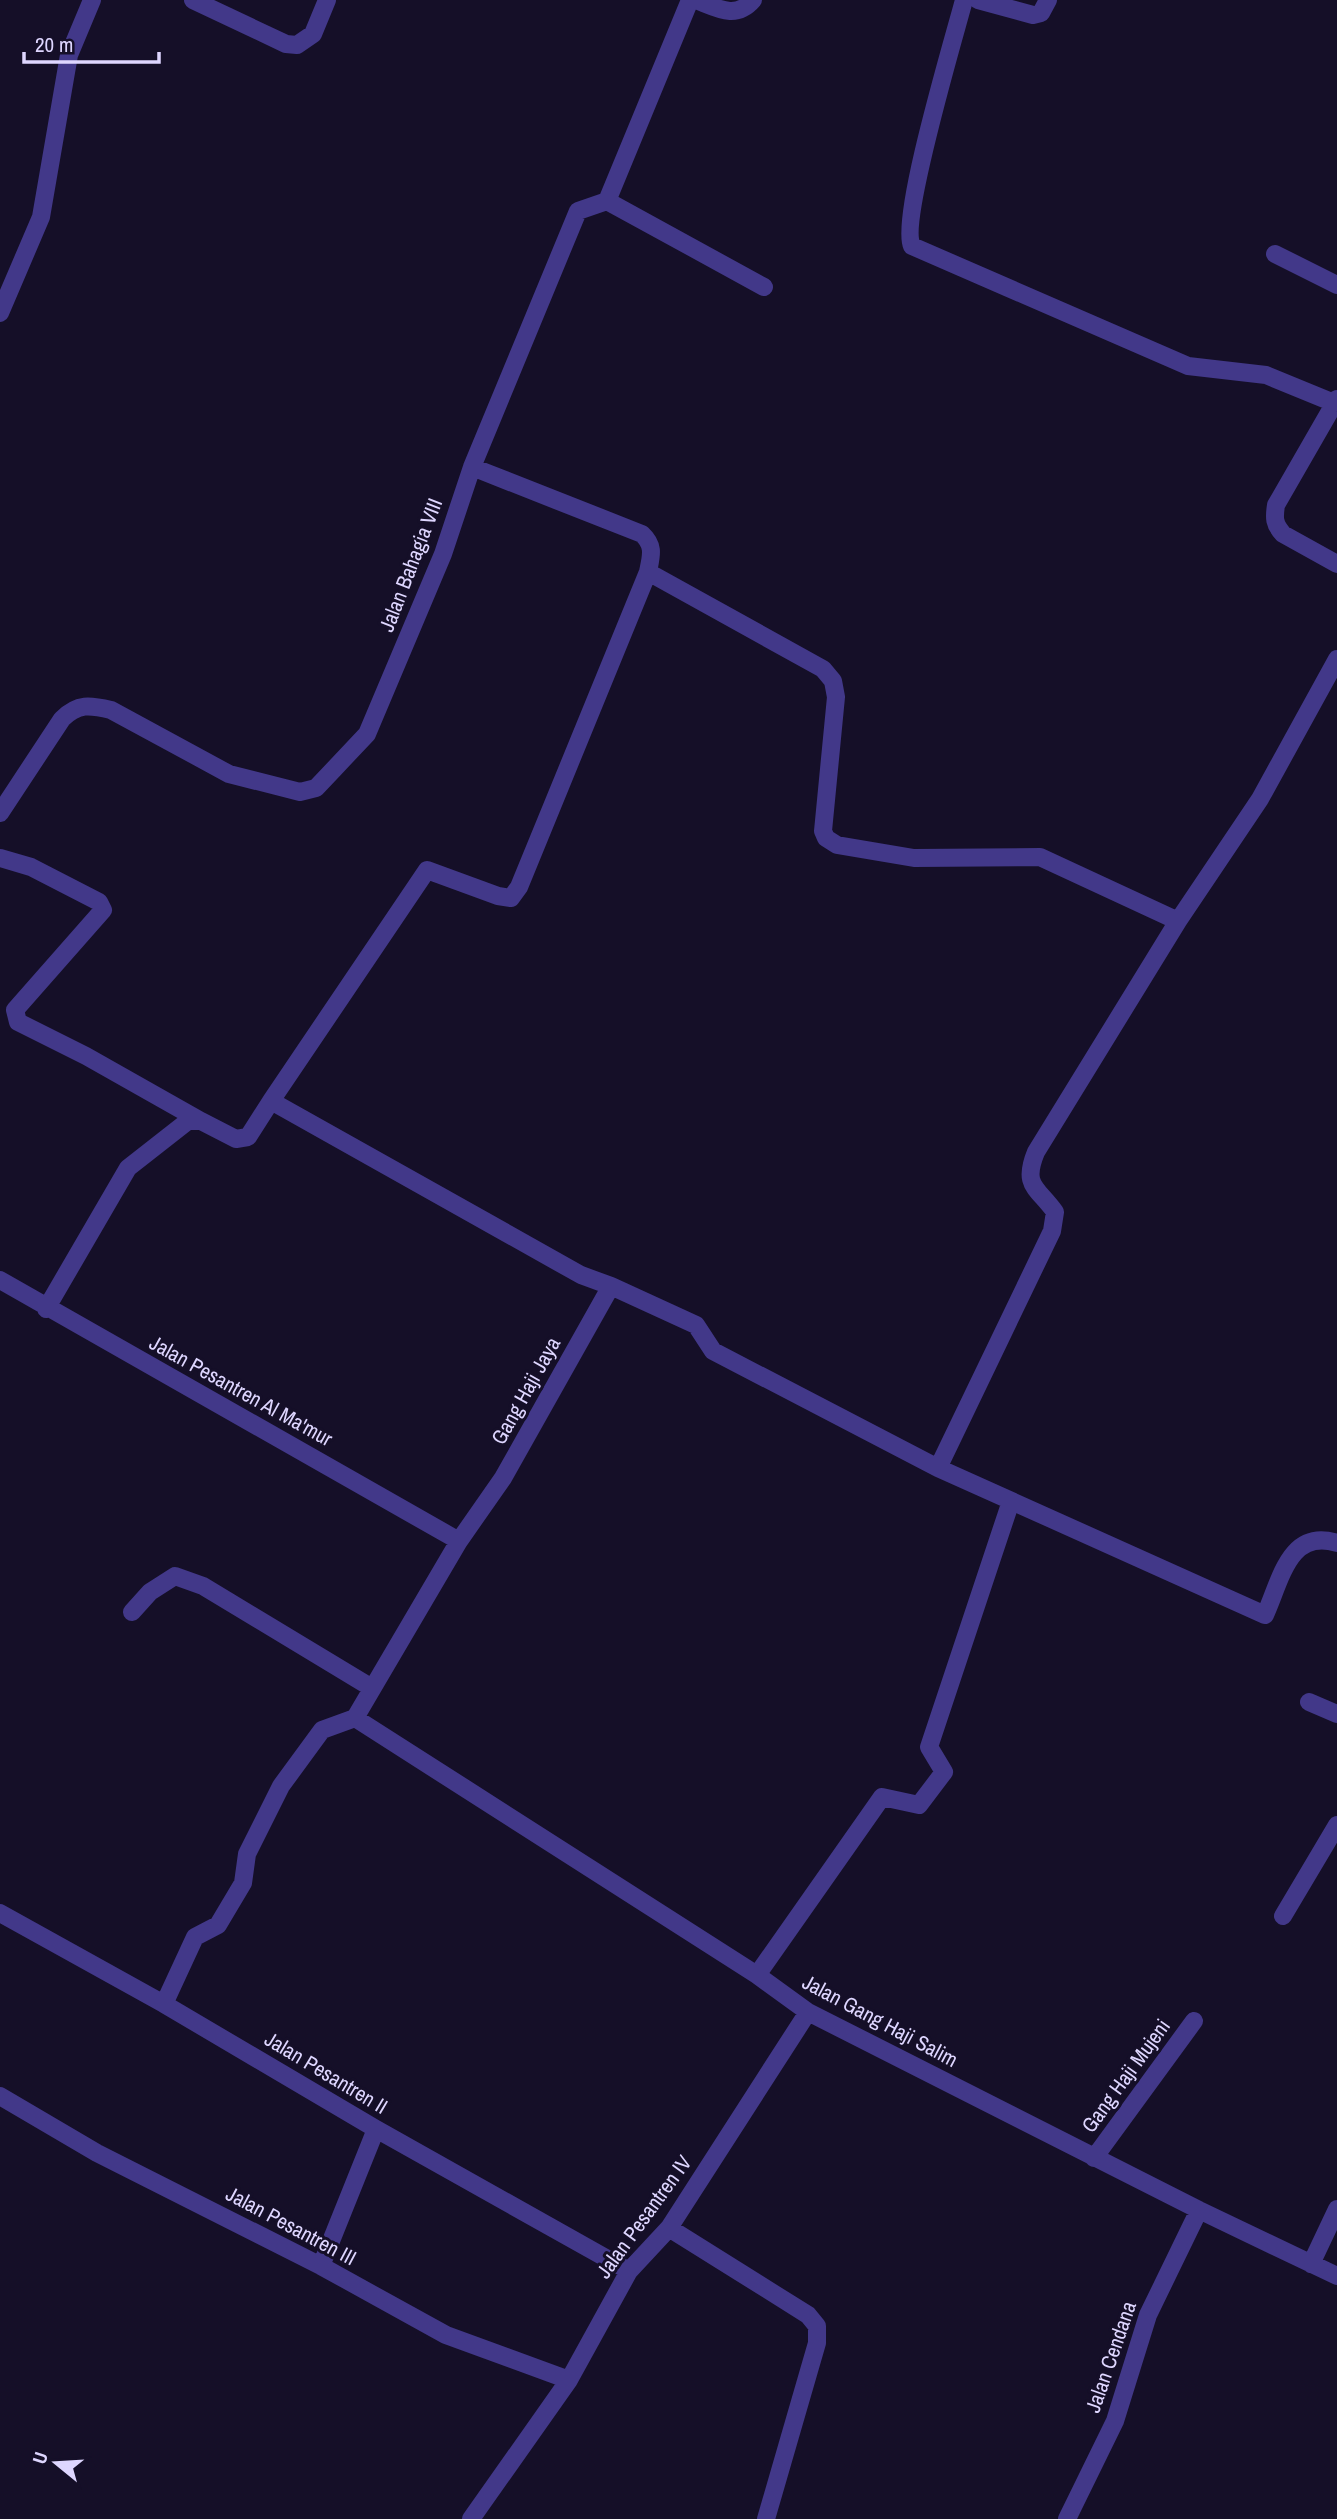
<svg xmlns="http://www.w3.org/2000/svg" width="1337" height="2519" font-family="'Archivo Narrow',sans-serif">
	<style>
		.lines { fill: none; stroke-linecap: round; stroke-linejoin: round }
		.street { stroke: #423889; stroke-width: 18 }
		.labels { text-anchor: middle; stroke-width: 6; stroke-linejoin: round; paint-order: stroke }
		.street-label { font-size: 21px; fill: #ded6ff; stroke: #150f28 }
	</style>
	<rect width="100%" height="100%" fill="#150f28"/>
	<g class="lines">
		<path class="street" d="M193 0 286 44 297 45 313 34 327 0
			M696 0C717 8 736 20 753 0
			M964 0C954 38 899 221 912 246L1188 366 1266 375 1334 403
			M978 0 1033 15 1041 13 1048 0
			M607 201 764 287
			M1275 254 1337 285
			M0 313 41 217 69 55 92 0
			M1337 399 1276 505C1274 518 1274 524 1283 534L1337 564
			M648 572 823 669 833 681 836 697 823 831 826 838 837 845 914 858 1040 857 1178 921 1260 799 1337 659
			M0 813 62 719C78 703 90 705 111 710L229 774 300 792 316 788 334 769 367 734 443 554 472 467 578 211 607 201 690 0
			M0 858 31 867 99 902 103 910 15 1010 18 1022 86 1056 201 1121
			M271 1101 427 870 498 896 511 898 519 887 648 572C651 556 655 546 642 534L472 467
			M0 1280 459 1541
			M611 1286 696 1325 713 1351 938 1468 1265 1615C1281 1580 1289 1528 1337 1543
			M46 1309 128 1168 188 1121H201L236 1139 248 1137 271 1101 581 1275 611 1286 503 1478 459 1541 355 1718 322 1730 281 1786 247 1854 243 1883 218 1925 195 1937 164 2004
			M938 1468 1052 1231 1055 1212C1037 1187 1022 1186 1036 1152L1178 921
			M132 1612 150 1592 175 1576 203 1586 372 1688
			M1309 1702 1337 1714
			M355 1718 757 1975 808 2012 1199 2210 1337 2276
			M0 1913 164 2004 376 2129 629 2271
			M1283 1916 1337 1825
			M757 1975 882 1797 919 1805 944 1772 929 1747 1011 1501
			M0 2096 97 2153 321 2266 446 2335 569 2380
			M1094 2158 1194 2021
			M669 2228 808 2315 817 2326V2343L766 2519
			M1311 2264 1337 2209
			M321 2266 376 2129
			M471 2519 569 2380 629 2271 669 2228 808 2012
			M1067 2519 1115 2421 1148 2315 1199 2210"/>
	</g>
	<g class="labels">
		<g class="street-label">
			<text transform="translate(411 565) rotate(-69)" y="7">Jalan Bahagia VIII</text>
			<text transform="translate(241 1391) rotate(29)" y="7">Jalan Pesantren Al Ma'mur</text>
			<text transform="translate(526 1391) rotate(-61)" y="7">Gang Haji Jaya</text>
			<text transform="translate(880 2021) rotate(28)" y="7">Jalan Gang Haji Salim</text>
			<text transform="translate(326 2073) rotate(31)" y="7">Jalan Pesantren II</text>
			<text transform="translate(1126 2076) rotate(-54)" y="7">Gang Haji Mujeni</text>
			<text transform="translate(644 2217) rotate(-54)" y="7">Jalan Pesantren IV</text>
			<text transform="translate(291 2226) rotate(28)" y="7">Jalan Pesantren III</text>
			<text transform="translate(1111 2357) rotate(-71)" y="7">Jalan Cendana</text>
		</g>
	</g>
	<g transform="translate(56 2463) rotate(288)" stroke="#150f28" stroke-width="5" paint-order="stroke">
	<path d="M0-5L12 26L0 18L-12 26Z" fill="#ded6ff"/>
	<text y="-10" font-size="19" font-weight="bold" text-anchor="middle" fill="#ded6ff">U</text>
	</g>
	<path d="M24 52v10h135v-10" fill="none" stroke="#ded6ff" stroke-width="3.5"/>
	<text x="35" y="52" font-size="21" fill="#ded6ff" stroke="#150f28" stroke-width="5" paint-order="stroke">20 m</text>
</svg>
